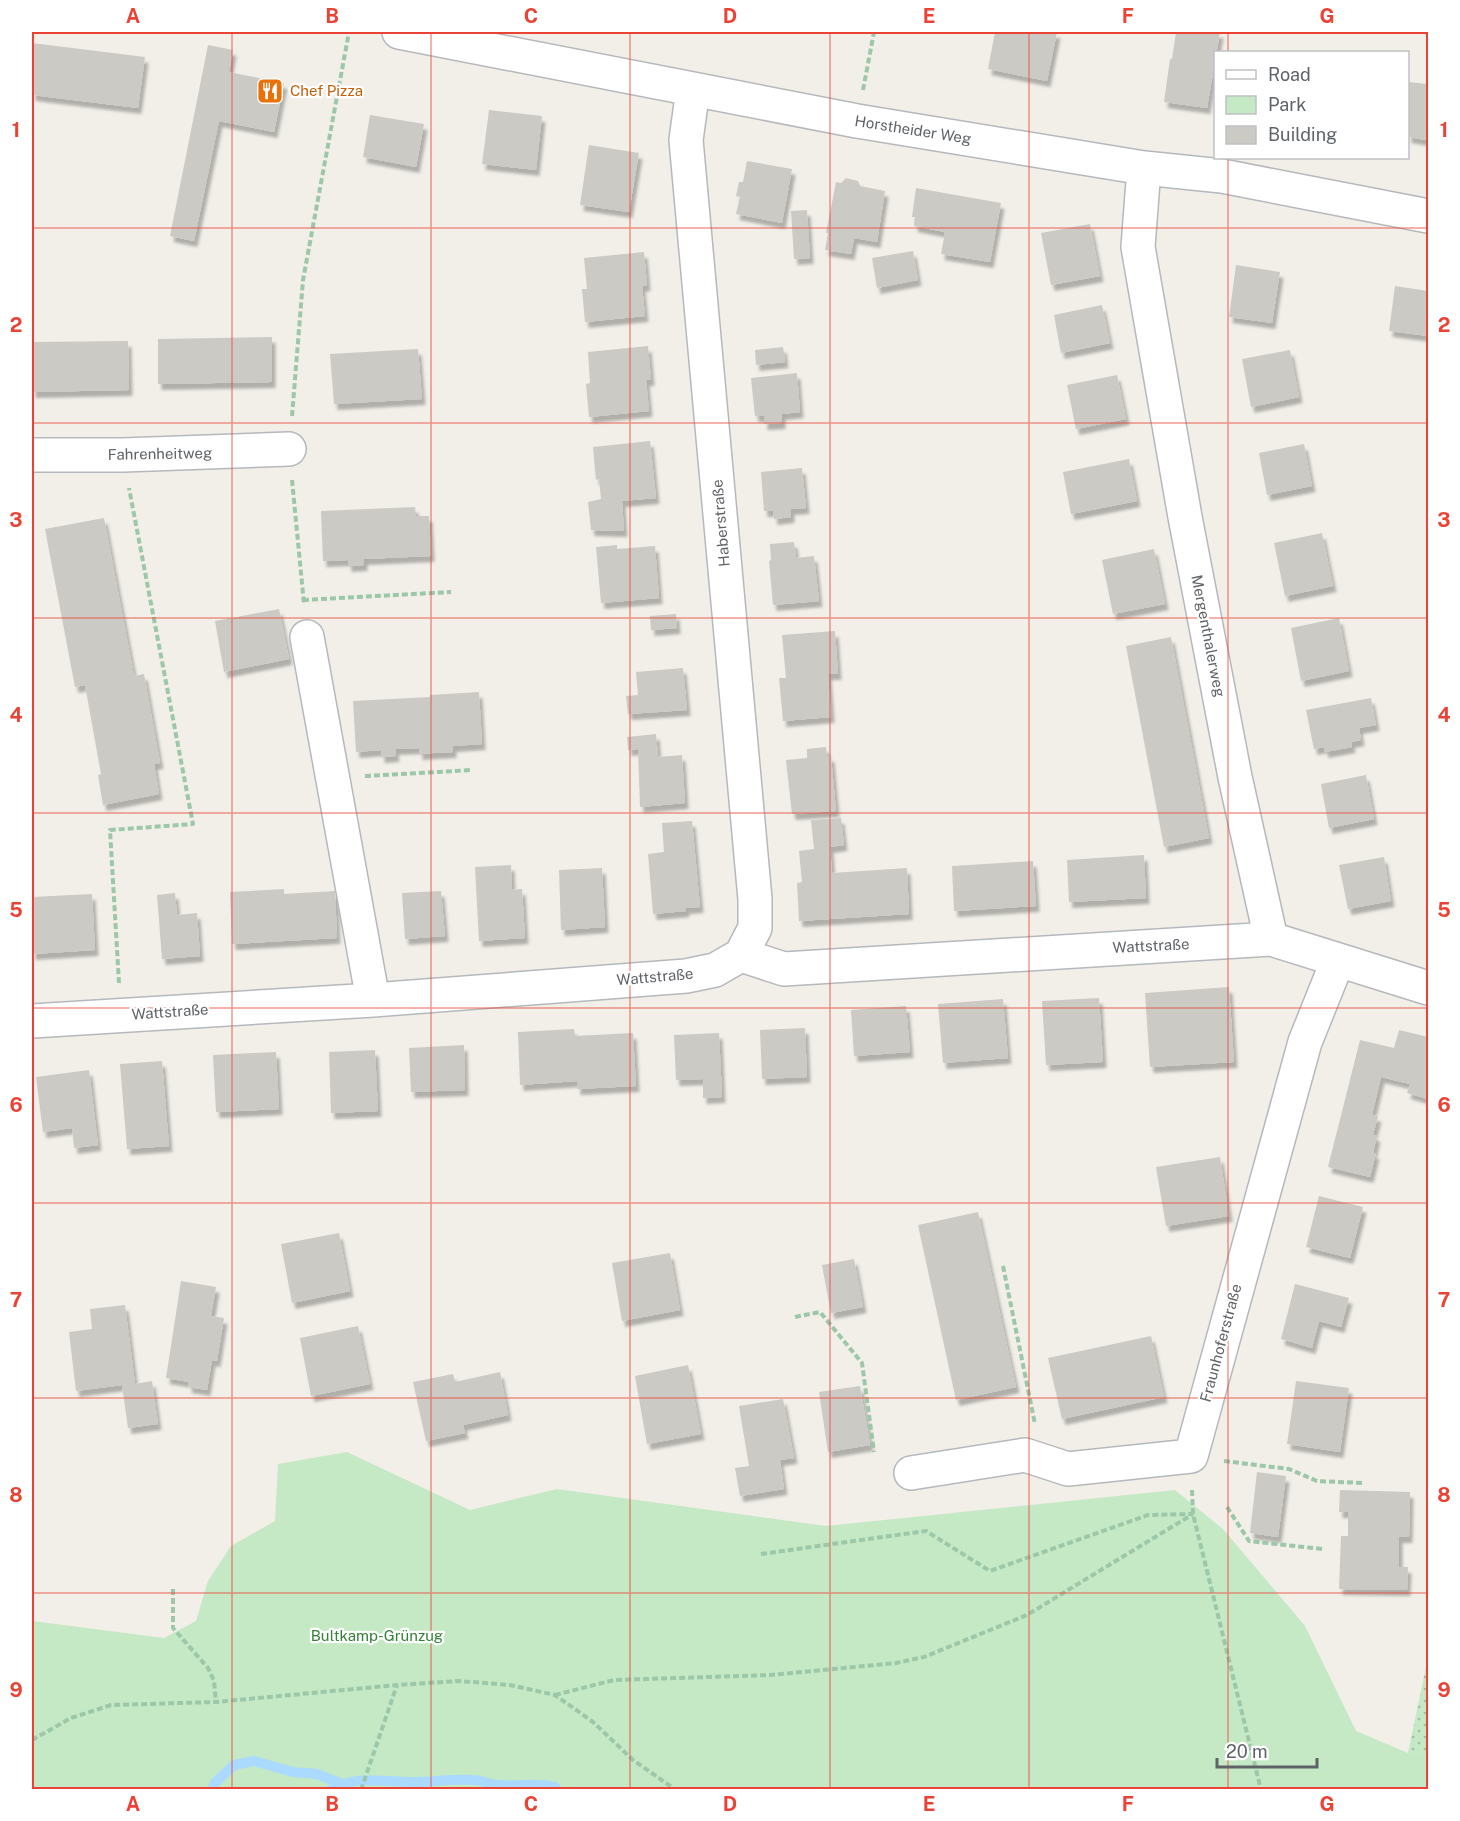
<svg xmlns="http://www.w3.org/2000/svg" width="1460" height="1821" font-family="'Public Sans',sans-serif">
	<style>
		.park { fill: #c5e8c5 }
		.garden { fill: url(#garden-dots) }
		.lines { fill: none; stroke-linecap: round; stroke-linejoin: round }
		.stream { stroke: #aadaff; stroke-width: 10 }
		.building { fill: #cccac5; filter: url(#shadow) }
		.minor-casing { stroke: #b5b8bc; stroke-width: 36 }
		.path { stroke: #9cc7a9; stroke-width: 4; stroke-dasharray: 6 3; stroke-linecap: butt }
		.minor { stroke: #fff; stroke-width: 33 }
		.grid { fill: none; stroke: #ea4335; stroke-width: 1.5; stroke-opacity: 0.55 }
		.labels { text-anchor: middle; stroke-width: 4.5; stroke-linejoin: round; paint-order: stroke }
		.food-label { font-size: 15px; fill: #c56008; stroke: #fff; text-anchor: start }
		.street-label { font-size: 15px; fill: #5f6368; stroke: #fff }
		.park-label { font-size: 15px; fill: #348238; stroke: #fff }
		.neatline { fill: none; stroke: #ea4335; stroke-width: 2 }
		.grid-label { font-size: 20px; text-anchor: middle; font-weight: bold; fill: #ea4335 }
	</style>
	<defs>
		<pattern id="garden-dots" width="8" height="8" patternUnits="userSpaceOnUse" patternTransform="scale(1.5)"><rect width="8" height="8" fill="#c5e8c5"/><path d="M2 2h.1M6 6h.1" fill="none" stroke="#a3c0a4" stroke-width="1.8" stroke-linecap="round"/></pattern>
		<filter id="shadow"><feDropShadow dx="3.5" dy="6" stdDeviation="1.5" flood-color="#0004"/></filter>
	</defs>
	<rect width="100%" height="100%" fill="#f1efe8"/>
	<path class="park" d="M347 1452 470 1510 557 1489 826 1526 1175 1490 1223 1529 1305 1626 1356 1731 1408 1753 1428 1754V1790H32V1621L164 1638 196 1621 208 1581 231 1546 275 1521 278 1464Z"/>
	<path class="garden" d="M1428 1657V1754L1408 1753Z"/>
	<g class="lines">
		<path class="stream" d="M212 1790 215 1783 234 1765 254 1761 293 1772 317 1774 340 1783
			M330 1790C354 1775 385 1782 412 1782 432 1782 452 1779 473 1780 482 1780 491 1785 500 1785 521 1787 533 1782 555 1787L556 1790"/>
	</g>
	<path class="building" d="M995 32H1057L1047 81 988 69Z
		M1176 32H1220L1207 108 1164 102 1170 59H1172Z
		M32 43 145 57 138 108 32 95Z
		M208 45 233 50 229 72 284 83 274 132 219 121 194 241 170 236Z
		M1408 82 1428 84 1426 140 1408 137Z
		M489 110 542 116 536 170 482 164Z
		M370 115 424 124 416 167 363 157Z
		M589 145 639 153 629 212 580 205Z
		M747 161 792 169 782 223 736 214 740 197 736 196 739 182H743Z
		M846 178 858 181 860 186 885 191 877 242 854 238 851 254 825 250 828 233H826L836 182 841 183Z
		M916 188 1001 203 990 262 941 254 945 232 914 226 915 217H912Z
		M807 210 810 258 794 259 791 211Z
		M1090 224 1100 276 1051 285 1041 233Z
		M913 251 918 280 877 288 872 258Z
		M644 252 647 285 642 286 645 316 585 322 582 289H587L584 258Z
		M1236 265 1280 272 1272 323 1229 317Z
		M1395 286 1428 291V336L1389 331Z
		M1102 305 1110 343 1061 353 1054 315Z
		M272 337V382L158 384V339Z
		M128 341 129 390 32 392V342Z
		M648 346 651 380H646L649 411 589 417 586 384 590 383 588 352Z
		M783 347 785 362 756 365 755 350Z
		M418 349 422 399 334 404 330 354Z
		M1290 350 1299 397 1251 407 1242 359Z
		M797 373 800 412 782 414V423L764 424V416H755L751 378Z
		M1117 375 1126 419 1076 429 1067 385Z
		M650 441 656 498 622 501 624 531 591 530 588 502 601 499 599 479 596 480 593 447Z
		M1304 444 1312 486 1267 495 1259 453Z
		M1129 459 1137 501 1071 514 1063 472Z
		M802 468 806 508 791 509V517L774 519 773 511H764L761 472Z
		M415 507 416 516H429L431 556 364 559V565L348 566V560L323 561 321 511Z
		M104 518 134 676 144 674 160 763 154 764 159 794 103 805 98 775 101 774 85 685 75 687 45 529Z
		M1322 533 1333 586 1285 596 1274 543Z
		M794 542 796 558 814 556 819 601 773 605 769 561 771 560 770 544Z
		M617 545V549L655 546 659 598 601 603 596 547Z
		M1154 549 1165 604 1113 614 1102 560Z
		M279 609 289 659 224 672 215 621Z
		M676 614 677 628 651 630 650 616Z
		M1339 618 1349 671 1301 681 1291 628Z
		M835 631 838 674H828L831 717 783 721 779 678H786L782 635Z
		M1171 637 1209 838 1164 847 1126 646Z
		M683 668 687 710 628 714 626 696 638 695 636 672Z
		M479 692 482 744 453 746V752L433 753 419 754V748L395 749 396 756 381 757V750L356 752 353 701 430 697V695Z
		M1371 698 1376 725 1359 728 1361 740 1351 742 1352 747 1325 752 1324 747 1314 749 1306 710Z
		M656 734 658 757 682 755 685 803 640 807 638 749 628 750 627 737Z
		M826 747 827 756H831L836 811 792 814 786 760 807 758V749Z
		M1366 775 1374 819 1329 828 1321 784Z
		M841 818 844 845 830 847 832 873 907 868 909 914 799 921 797 883 802 882 799 851 814 849 811 820Z
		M692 821 700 907 686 908V911L653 914 648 854 664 852 662 823Z
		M1144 855 1146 898 1069 902 1067 860Z
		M1384 857 1391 901 1348 909 1339 865Z
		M1033 861 1036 906 954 911 952 866Z
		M511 865 512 890 522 889 525 938 479 941 475 867Z
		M602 868 605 927 561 930 559 870Z
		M284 889V894L335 891 337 938 232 944 230 892Z
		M441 891 445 936 405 939 402 893Z
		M175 893 177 915 197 913 200 956 162 959 157 895Z
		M92 894 95 950 32 954V897Z
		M1229 987 1234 1062 1150 1067 1145 993Z
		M1099 998 1103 1062 1046 1065 1042 1001Z
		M1003 999 1008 1058 943 1063 938 1004Z
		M906 1006 910 1052 854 1056 851 1010Z
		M805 1028 807 1077 762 1079 760 1030Z
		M574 1029 575 1036 633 1033 636 1086 577 1089V1081L520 1085 518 1032Z
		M1399 1030 1428 1037V1099L1407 1093 1410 1084 1381 1077 1372 1115 1378 1116 1373 1135 1377 1136 1373 1153H1376L1370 1177 1328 1167 1360 1040 1394 1048Z
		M719 1033 722 1097 703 1098V1079L676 1080 674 1035Z
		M464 1045 465 1090 411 1092 409 1048Z
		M375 1050 378 1111 331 1113 329 1052Z
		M276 1052 279 1109 216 1112 213 1055Z
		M162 1061 169 1146 127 1149 120 1064Z
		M89 1070 98 1145 74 1148 72 1128 43 1132 36 1077Z
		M1220 1157 1229 1216 1166 1226 1156 1167Z
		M1319 1196 1363 1207 1350 1258 1306 1247Z
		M978 1212 1016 1387 956 1400 918 1225Z
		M339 1233 350 1291 292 1303 281 1244Z
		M670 1253 680 1310 622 1321 612 1263Z
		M854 1259 863 1307 831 1313 822 1265Z
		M181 1281 216 1287 211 1316 224 1318 217 1361 212 1360 207 1390 188 1387 189 1382 166 1378Z
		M1295 1284 1349 1298 1341 1327 1319 1321 1312 1348 1281 1339Z
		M125 1305 135 1384 152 1381 158 1424 128 1428 122 1385 76 1391 69 1332 92 1329 90 1309Z
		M358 1326 370 1384 311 1396 300 1338Z
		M1151 1336 1164 1397 1062 1419 1048 1358Z
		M688 1365 701 1434 647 1444 635 1376Z
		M500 1372 508 1415 463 1425 465 1433 426 1441 413 1382 453 1374 455 1382Z
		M1296 1381 1349 1388 1340 1452 1287 1444Z
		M860 1386 870 1445 828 1452 819 1392Z
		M783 1399 794 1458 780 1460 784 1489 740 1496 735 1468 749 1466 739 1406Z
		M1257 1472 1286 1476 1278 1537 1250 1533Z
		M1340 1490 1410 1492 1409 1537H1399V1567H1408L1407 1590 1339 1589 1341 1536H1348V1512H1339Z"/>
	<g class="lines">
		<defs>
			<path id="minor" d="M399 32 857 121 1144 168 1222 176 1428 216
				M693 89 686 140 755 899V928L741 955
				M1144 168 1138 247 1185 517 1235 777 1271 939 1428 988
				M32 455H123L289 449
				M307 637 373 1000
				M32 1021 373 1000 686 976 715 970 741 955 784 969 1271 939
				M911 1473 1025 1455 1068 1469 1191 1456 1305 1042 1338 960"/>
		</defs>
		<use href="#minor" class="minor-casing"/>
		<path class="path" d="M863 90 874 32
			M292 416 303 280 349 32
			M292 480 304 604
			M303 600 451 592
			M365 776 472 770
			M119 983 110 830 193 824 129 488
			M1003 1266 1035 1424
			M795 1317 820 1312 862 1363 874 1452
			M1224 1461 1289 1469 1317 1481 1362 1483
			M1192 1490 1193 1514 1261 1790
			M1227 1507 1249 1541 1322 1549
			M761 1554 926 1531 990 1571 1148 1515 1192 1514
			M173 1589V1628L208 1668 214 1681 216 1702
			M555 1695 614 1680 771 1675 896 1663 924 1657 1027 1615 1193 1514
			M32 1740 71 1718 111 1705 216 1702 397 1685 459 1681 510 1685 555 1695 593 1722 633 1760 676 1790
			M361 1790 397 1685"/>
		<use href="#minor" class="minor"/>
	</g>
	<path class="grid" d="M232 32V1790M431 32V1790M630 32V1790M830 32V1790M1029 32V1790M1228 32V52M1228 158V1790M32 228H1428M32 423H1428M32 618H1428M32 813H1428M32 1008H1428M32 1203H1428M32 1398H1428M32 1593H1428"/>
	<defs>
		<symbol id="restaurant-square" viewBox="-11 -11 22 22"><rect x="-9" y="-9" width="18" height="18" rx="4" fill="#e8710a" stroke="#fff"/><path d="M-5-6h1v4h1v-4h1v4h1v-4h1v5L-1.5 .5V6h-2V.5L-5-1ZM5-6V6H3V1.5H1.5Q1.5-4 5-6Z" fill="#fff"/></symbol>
	</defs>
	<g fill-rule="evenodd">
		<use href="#restaurant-square" x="255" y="76" width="30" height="30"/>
	</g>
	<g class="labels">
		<g class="food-label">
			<text x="290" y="96">Chef Pizza</text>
		</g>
		<g class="street-label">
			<text transform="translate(913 130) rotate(9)" y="5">Horstheider Weg</text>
			<text transform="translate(160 454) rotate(-1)" y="5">Fahrenheitweg</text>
			<text transform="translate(721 523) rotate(-95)" y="5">Haberstraße</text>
			<text transform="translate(1208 636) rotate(79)" y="5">Mergenthalerweg</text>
			<text transform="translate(1151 946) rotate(-3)" y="5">Wattstraße</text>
			<text transform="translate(655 977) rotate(-5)" y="5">Wattstraße</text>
			<text transform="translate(170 1012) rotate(-4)" y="5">Wattstraße</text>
			<text transform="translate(1221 1343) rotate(-75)" y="5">Fraunhoferstraße</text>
		</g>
		<g class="park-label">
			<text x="377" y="1641">Bultkamp-Grünzug</text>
		</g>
	</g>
	<rect width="1460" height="1821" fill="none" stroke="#ffffff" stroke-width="66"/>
	<rect x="1214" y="51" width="195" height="108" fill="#ffffff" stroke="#bfc1c3" stroke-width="1.5"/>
	<rect x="1226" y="70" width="30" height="9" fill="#ffffff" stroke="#bfc1c3" stroke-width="1.5"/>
	<text x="1268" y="81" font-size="18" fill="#5f6368">Road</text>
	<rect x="1226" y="96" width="30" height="18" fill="#c5e8c5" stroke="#bfc1c3" stroke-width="1.5"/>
	<text x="1268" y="111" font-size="18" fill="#5f6368">Park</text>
	<rect x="1226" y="126" width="30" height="18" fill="#cccac5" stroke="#bfc1c3" stroke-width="1.5"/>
	<text x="1268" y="141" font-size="18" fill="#5f6368">Building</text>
	<path d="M1217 1758v9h100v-9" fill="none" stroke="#5f6368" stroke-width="3"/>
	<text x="1226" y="1758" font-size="18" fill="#5f6368" stroke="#ffffff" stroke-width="4.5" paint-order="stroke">20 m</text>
	<rect x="33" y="33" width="1394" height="1755" class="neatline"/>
	<g class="grid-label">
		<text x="133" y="23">A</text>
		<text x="332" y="23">B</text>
		<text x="531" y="23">C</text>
		<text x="730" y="23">D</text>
		<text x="929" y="23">E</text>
		<text x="1128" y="23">F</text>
		<text x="1327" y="23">G</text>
		<text x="16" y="137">1</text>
		<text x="1444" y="137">1</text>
		<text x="16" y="332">2</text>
		<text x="1444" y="332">2</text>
		<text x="16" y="527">3</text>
		<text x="1444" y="527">3</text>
		<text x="16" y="722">4</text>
		<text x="1444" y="722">4</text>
		<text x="16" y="917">5</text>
		<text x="1444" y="917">5</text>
		<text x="16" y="1112">6</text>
		<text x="1444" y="1112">6</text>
		<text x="16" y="1307">7</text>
		<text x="1444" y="1307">7</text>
		<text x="16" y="1502">8</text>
		<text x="1444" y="1502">8</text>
		<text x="16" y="1697">9</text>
		<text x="1444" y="1697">9</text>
		<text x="133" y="1811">A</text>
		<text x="332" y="1811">B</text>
		<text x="531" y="1811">C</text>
		<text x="730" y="1811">D</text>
		<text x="929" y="1811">E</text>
		<text x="1128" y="1811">F</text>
		<text x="1327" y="1811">G</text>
	</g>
</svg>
